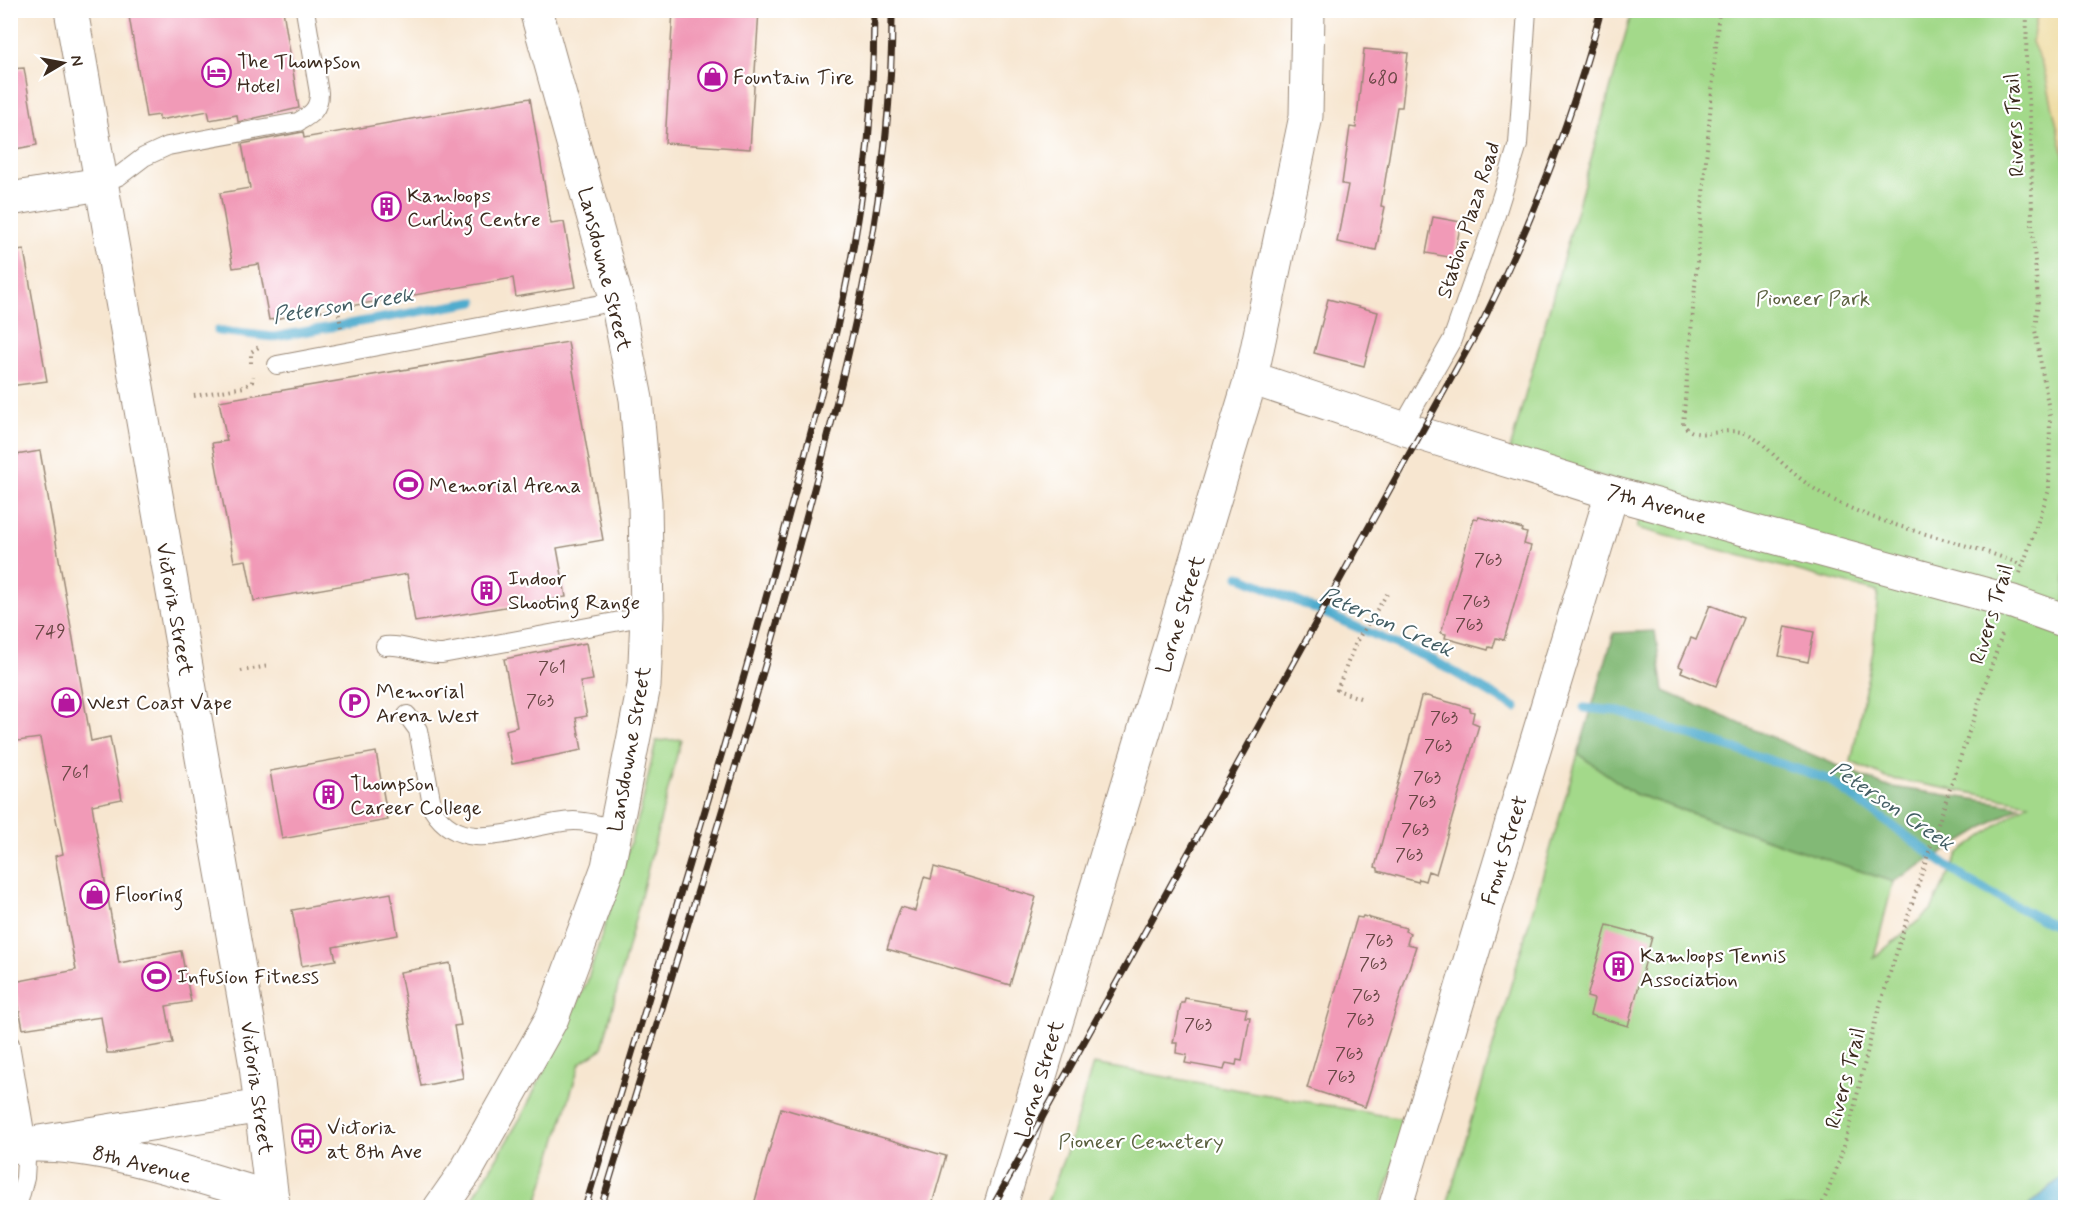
<svg xmlns="http://www.w3.org/2000/svg" width="2076" height="1218" font-family="Mynerve,sans-serif">
	<style>
		.green { fill: #a3d98a; stroke: #6f8254; stroke-width: 1.5 }
		.forest { fill: #82b976; stroke: #5e724a; stroke-width: 1.5 }
		.sand { fill: #eeda9e; stroke: #94825e; stroke-width: 1.5 }
		.water { fill: #50acce; stroke: #466b76; stroke-width: 1.5 }
		.lines { fill: none; stroke-linecap: round; stroke-linejoin: round }
		.stream { stroke: #50acce; stroke-width: 9 }
		.building { fill: #f19ab7 }
		.service-casing { stroke: #987; stroke-width: 20 }
		.minor-casing { stroke: #987; stroke-width: 35 }
		.tertiary-casing { stroke: #987; stroke-width: 35 }
		.secondary-casing { stroke: #987; stroke-width: 35 }
		.path { stroke: #987; stroke-width: 4; stroke-dasharray: 1.5 4.5; stroke-linecap: butt }
		.service { stroke: #fff; stroke-width: 18 }
		.minor { stroke: #fff; stroke-width: 33 }
		.tertiary { stroke: #fff; stroke-width: 33 }
		.secondary { stroke: #fff; stroke-width: 33 }
		.rail-casing { stroke: #3b2a1e; stroke-width: 7 }
		.rail { stroke: #fff; stroke-width: 4.5; stroke-dasharray: 14; stroke-linecap: butt }
		.labels { text-anchor: middle; stroke-width: 4.5; stroke-linejoin: round; paint-order: stroke }
		.number-label { font-size: 18px; fill: #684644 }
		.poi-label { font-size: 21px; fill: #3b2a1e; stroke: #fff; text-anchor: start }
		.street-label { font-size: 21px; fill: #3b2a1e; stroke: #fff }
		.park-label { font-size: 21px; fill: #5a5f3e; stroke: #fff }
		.water-label { font-size: 22px; font-style: italic; fill: #435e64; stroke: #fff }
	</style>
	<rect width="100%" height="100%" fill="#fff"/>
	<filter id="ink" filterUnits="userSpaceOnUse"><feTurbulence type="fractalNoise" baseFrequency=".0167" numOctaves="2"/><feDisplacementMap in="SourceGraphic" scale="12" xChannelSelector="R" yChannelSelector="G"/><feConvolveMatrix kernelMatrix="1 2 1 2 8 2 1 2 1" color-interpolation-filters="sRGB"/></filter>
	<filter id="wash" filterUnits="userSpaceOnUse"><feTurbulence type="fractalNoise" baseFrequency=".008" numOctaves="4" result="noise"/><feDisplacementMap in="SourceGraphic" scale="24" xChannelSelector="R" yChannelSelector="G"/><feGaussianBlur stdDeviation="1.35" result="paint"/><feColorMatrix in="noise" values="0 0 0 0 0 0 0 0 0 0 0 0 0 0 0 0 0 1.4 0 .05"/><feComposite in="paint" operator="in"/></filter>
	<g filter="url(#wash)">
		<rect width="100%" height="100%" fill="#f7e6d0"/>
		<path class="green" d="M1632 11H2065V1174L2028 1207 1446 1208 1578 754 1635 794 1893 882 1874 958 1931 910 1959 853 2028 803 1887 778 1851 762 1873 650 1878 592 1637 528 1646 489 1510 450Z
			M681 739 602 1049 580 1063 536 1207 467 1208 523 1114 587 982 641 809 656 741Z
			M1093 1064 1409 1120 1380 1207 1045 1208 1071 1139Z"/>
		<path class="forest" d="M1655 631 1664 691 1885 786 2020 806 1893 882 1635 794 1578 754 1614 633Z"/>
		<path class="sand" d="M2038 11H2065V161L2044 69 2032 42Z"/>
		<path class="water" d="M2065 1174V1207H2028L2031 1204Z"/>
		<g class="lines">
			<path class="stream" d="M218 331 274 337 474 302
				M1239 576 1435 661 1516 708
				M1584 708 1617 711 1828 779 1971 883 2066 932"/>
		</g>
		<g id="blocks">
			<path class="building" d="M128 10H283L299 108 238 122 237 115 210 120 208 111 159 120V115L146 117Z
				M673 10H759L750 149 665 143Z
				M1364 49 1408 53 1402 107H1397L1381 206 1385 207 1376 250 1337 242 1348 185 1342 184 1350 127 1356 128Z
				M24 68 37 145 10 150V69Z
				M530 98 551 224 564 222 576 287 516 297 513 278 269 320 259 264 233 268 220 193 250 188 242 144 303 132 304 138Z
				M1433 217 1461 222 1454 258 1426 253Z
				M24 250 47 381 10 386V252Z
				M1328 299 1378 312 1364 366 1314 353Z
				M568 342 603 540 557 548 566 597 415 622 407 574 254 601 246 560 234 562 212 443 227 441 219 401Z
				M40 451 91 741 110 737 122 799 92 805 119 963 181 951 191 1002 166 1006 173 1043 115 1053H107L101 1017 23 1029 14 982 76 970 55 856 63 854 40 738 10 742V456Z
				M1479 517 1523 529 1522 532 1527 533 1524 544 1531 546 1504 640 1496 638 1493 648 1489 647 1488 650 1445 638 1446 634 1441 633 1474 518 1478 519Z
				M1710 605 1743 618 1716 686 1681 672 1683 668 1679 666 1691 638 1696 640Z
				M1786 626 1814 632 1808 662 1779 656Z
				M586 643 593 680 580 682 587 716 576 718 582 750 512 764 506 730 517 727 504 659Z
				M1427 696 1470 708V711L1474 712 1472 722 1479 725 1436 874 1428 871 1425 881 1419 879 1418 882 1378 871V868L1375 867 1421 697Z
				M376 752 388 820 282 839 270 771Z
				M934 867 1036 897 1010 985 887 949 899 911 901 907 915 911 924 877 931 879Z
				M391 893 398 935 333 947 336 960 302 966 292 910Z
				M1363 916 1406 928 1405 931 1410 933 1407 944 1416 946 1365 1107 1307 1088 1357 917 1362 918Z
				M1607 925 1652 937 1628 1026 1590 1015 1594 999 1587 997Z
				M450 963 461 1025 454 1026 463 1078 421 1086 400 972Z
				M1185 998 1247 1009 1245 1017H1250L1242 1061 1237 1060 1236 1065 1226 1063 1224 1070 1185 1063 1187 1055 1176 1053 1177 1043H1173L1181 1003H1184Z
				M781 1108 946 1156 931 1208H753Z"/>
		</g>
	</g>
	<g filter="url(#ink)">
		<use href="#blocks" fill-opacity="0" stroke="#987" stroke-width="1.5"/>
		<g class="lines">
			<defs>
				<path id="service" d="M100 184 119 176 144 157 168 146 298 122C312 114 319 109 319 93L305 10
					M277 365 617 301
					M1402 428 1452 340 1494 221 1518 144 1527 10
					M385 646C406 644 422 655 442 654L647 616
					M407 715 418 730 433 810C465 861 527 822 574 821 587 821 603 826 615 829
					M10 1044 27 1144 25 1178 17 1208"/>
				<path id="minor" d="M10 199 100 184
					M1251 378 1402 428 1612 493 2013 602 2066 621
					M10 1147C84 1135 199 1178 272 1198
					M1395 1208 1612 493"/>
				<path id="tertiary" d="M71 10 256 1066 273 1208
					M27 1144 261 1106
					M1000 1208 1251 378 1306 116 1308 10"/>
				<path id="secondary" d="M440 1208 466 1171 552 1018 608 867 644 686 647 616 645 502 636 399 617 301 536 10"/>
			</defs>
			<use href="#service" class="service-casing"/>
			<use href="#minor" class="minor-casing"/>
			<use href="#tertiary" class="tertiary-casing"/>
			<use href="#secondary" class="secondary-casing"/>
			<path class="path" d="M1719 10 1683 424C1697 445 1725 423 1750 435 1761 440 1768 450 1777 458 1793 473 1809 487 1828 497 1885 529 1960 539 2022 565
				M338 308 341 328
				M251 363V352L262 345
				M194 396 244 387 252 382 253 376
				M2020 573 2049 490 2050 416 2035 330 2038 299 2032 224 2031 129 2026 60 2027 10
				M241 671 269 666
				M1360 698 1337 690 1356 642 1387 594
				M1820 1208C1850 1149 1859 1075 1878 1012 1917 884 1960 758 2003 632"/>
			<use href="#service" class="service"/>
			<use href="#minor" class="minor"/>
			<use href="#tertiary" class="tertiary"/>
			<use href="#secondary" class="secondary"/>
			<defs>
				<path id="rail" d="M585 1208C647 1003 710 800 767 594 804 457 846 319 864 178 871 122 874 66 874 10
					M601 1208C668 986 739 764 800 541 848 364 893 196 892 10
					M992 1208 1484 319C1533 220 1573 117 1601 10"/>
			</defs>
			<use href="#rail" class="rail-casing"/>
			<use href="#rail" class="rail"/>
		</g>
	</g>
	<defs>
		<symbol id="hotel-ring" viewBox="-11 -11 22 22"><circle r="9.5" fill="#fff" stroke="#b5179e" stroke-width="1.5"/><path d="M-6-4.5h1.5V1H6V5H4.5V3h-9V5H-6ZM-4 0a1.8 1.8 0 1 1 3.6 0ZM.5 0V-2.5h3Q6-2.5 6 0Z" fill="#b5179e"/></symbol>
		<symbol id="shop-ring" viewBox="-11 -11 22 22"><circle r="9.5" fill="#fff" stroke="#b5179e" stroke-width="1.5"/><path d="M-5-2.5h2.3a2.7 3.5 0 0 1 5.4 0H5L5.5 6h-11ZM-1.5-2.5h3a1.5 2.3 0 0 0-3 0Z" fill="#b5179e"/></symbol>
		<symbol id="building-ring" viewBox="-11 -11 22 22"><circle r="9.5" fill="#fff" stroke="#b5179e" stroke-width="1.5"/><path d="M-4-6H4V6H1V3H-1V6H-4ZM-2.5-4.3h1.7v1.8h-1.7ZM.8-4.3h1.7v1.8H.8ZM-2.5-1h1.7V.8h-1.7ZM.8-1h1.7V.8H.8Z" fill="#b5179e"/></symbol>
		<symbol id="stadium-ring" viewBox="-11 -11 22 22"><circle r="9.5" fill="#fff" stroke="#b5179e" stroke-width="1.5"/><path d="M0-5a6.5 5 0 1 0 0 10a6.5 5 0 1 0 0-10ZM-3.5-1.8h7v3.6h-7Z" fill="#b5179e"/></symbol>
		<symbol id="parking-ring" viewBox="-11 -11 22 22"><circle r="9.5" fill="#fff" stroke="#b5179e" stroke-width="1.5"/><path d="M-3.5-5.5H1a3.5 3.5 0 0 1 0 7H-1V5.5H-3.5ZM-1-3.4V-.6H.8a1.4 1.4 0 0 0 0-2.8Z" fill="#b5179e"/></symbol>
		<symbol id="bus-ring" viewBox="-11 -11 22 22"><circle r="9.5" fill="#fff" stroke="#b5179e" stroke-width="1.5"/><path d="M-5-6H5V4H4V6H2V4H-2V6H-4V4H-5ZM-3.5-4V0h7V-4ZM-3.5 1.2v1.5H-2V1.2ZM2 1.2v1.5H3.5V1.2Z" fill="#b5179e"/></symbol>
	</defs>
	<g fill-rule="evenodd">
		<use href="#hotel-ring" x="200" y="56" width="33" height="33"/>
		<use href="#shop-ring" x="696" y="60" width="33" height="33"/>
		<use href="#building-ring" x="370" y="190" width="33" height="33"/>
		<use href="#stadium-ring" x="392" y="468" width="33" height="33"/>
		<use href="#building-ring" x="470" y="574" width="33" height="33"/>
		<use href="#shop-ring" x="50" y="686" width="33" height="33"/>
		<use href="#parking-ring" x="338" y="686" width="33" height="33"/>
		<use href="#building-ring" x="312" y="778" width="33" height="33"/>
		<use href="#shop-ring" x="78" y="878" width="33" height="33"/>
		<use href="#building-ring" x="1602" y="950" width="33" height="33"/>
		<use href="#stadium-ring" x="140" y="960" width="33" height="33"/>
		<use href="#bus-ring" x="290" y="1122" width="33" height="33"/>
	</g>
	<g class="labels">
		<g class="number-label">
			<text x="1383" y="84">680</text>
			<text x="1488" y="565">763</text>
			<text x="1476" y="607">763</text>
			<text x="1469" y="630">763</text>
			<text x="50" y="637">749</text>
			<text x="552" y="673">761</text>
			<text x="540" y="706">763</text>
			<text x="1444" y="723">763</text>
			<text x="1438" y="751">763</text>
			<text x="75" y="778">761</text>
			<text x="1427" y="783">763</text>
			<text x="1422" y="807">763</text>
			<text x="1415" y="835">763</text>
			<text x="1409" y="860">763</text>
			<text x="1379" y="946">763</text>
			<text x="1373" y="969">763</text>
			<text x="1366" y="1001">763</text>
			<text x="1360" y="1025">763</text>
			<text x="1198" y="1030">763</text>
			<text x="1349" y="1059">763</text>
			<text x="1341" y="1082">763</text>
		</g>
		<g class="poi-label">
			<text x="237" y="68">The Thompson<tspan x="237" dy="24">Hotel</tspan></text>
			<text x="733" y="84">Fountain Tire</text>
			<text x="407" y="202">Kamloops<tspan x="407" dy="24">Curling Centre</tspan></text>
			<text x="429" y="492">Memorial Arena</text>
			<text x="508" y="585">Indoor<tspan x="508" dy="24">Shooting Range</tspan></text>
			<text x="376" y="698">Memorial<tspan x="376" dy="24">Arena West</tspan></text>
			<text x="87" y="709">West Coast Vape</text>
			<text x="350" y="790">Thompson<tspan x="350" dy="24">Career College</tspan></text>
			<text x="115" y="901">Flooring</text>
			<text x="1640" y="962">Kamloops Tennis<tspan x="1640" dy="24">Association</tspan></text>
			<text x="177" y="983">Infusion Fitness</text>
			<text x="327" y="1134">Victoria<tspan x="327" dy="24">at 8th Ave</tspan></text>
		</g>
		<g class="street-label">
			<text transform="translate(2014 125) rotate(-93)" y="7">Rivers Trail</text>
			<text transform="translate(1468 220) rotate(-72)" y="7">Station Plaza Road</text>
			<text transform="translate(605 269) rotate(76)" y="7">Lansdowne Street</text>
			<text transform="translate(1657 504) rotate(15)" y="7">7th Avenue</text>
			<text transform="translate(175 609) rotate(80)" y="7">Victoria Street</text>
			<text transform="translate(1180 614) rotate(-73)" y="7">Lorne Street</text>
			<text transform="translate(1991 614) rotate(-73)" y="7">Rivers Trail</text>
			<text transform="translate(629 749) rotate(-80)" y="7">Lansdowne Street</text>
			<text transform="translate(1504 850) rotate(-73)" y="7">Front Street</text>
			<text transform="translate(1845 1078) rotate(-75)" y="7">Rivers Trail</text>
			<text transform="translate(1039 1079) rotate(-73)" y="7">Lorne Street</text>
			<text transform="translate(257 1088) rotate(82)" y="7">Victoria Street</text>
			<text transform="translate(142 1164) rotate(14)" y="7">8th Avenue</text>
		</g>
		<g class="park-label">
			<text x="1813" y="305">Pioneer Park</text>
			<text x="1141" y="1148">Pioneer Cemetery</text>
		</g>
		<g class="water-label">
			<text transform="translate(343 304) rotate(-9)" y="8">Peterson Creek</text>
			<text transform="translate(1387 621) rotate(24)" y="8">Peterson Creek</text>
			<text transform="translate(1893 805) rotate(34)" y="8">Peterson Creek</text>
		</g>
	</g>
	<rect width="2076" height="1218" fill="none" stroke="#fff" stroke-width="36"/>
	<g transform="translate(63 63) rotate(80)" stroke="#ffffff" stroke-width="4.5" paint-order="stroke">
	<path d="M0-4.5L10 22L0 15L-10 22Z" fill="#3b2a1e"/>
	<text y="-9" font-size="16" font-weight="bold" text-anchor="middle" fill="#3b2a1e">N</text>
	</g>
</svg>
